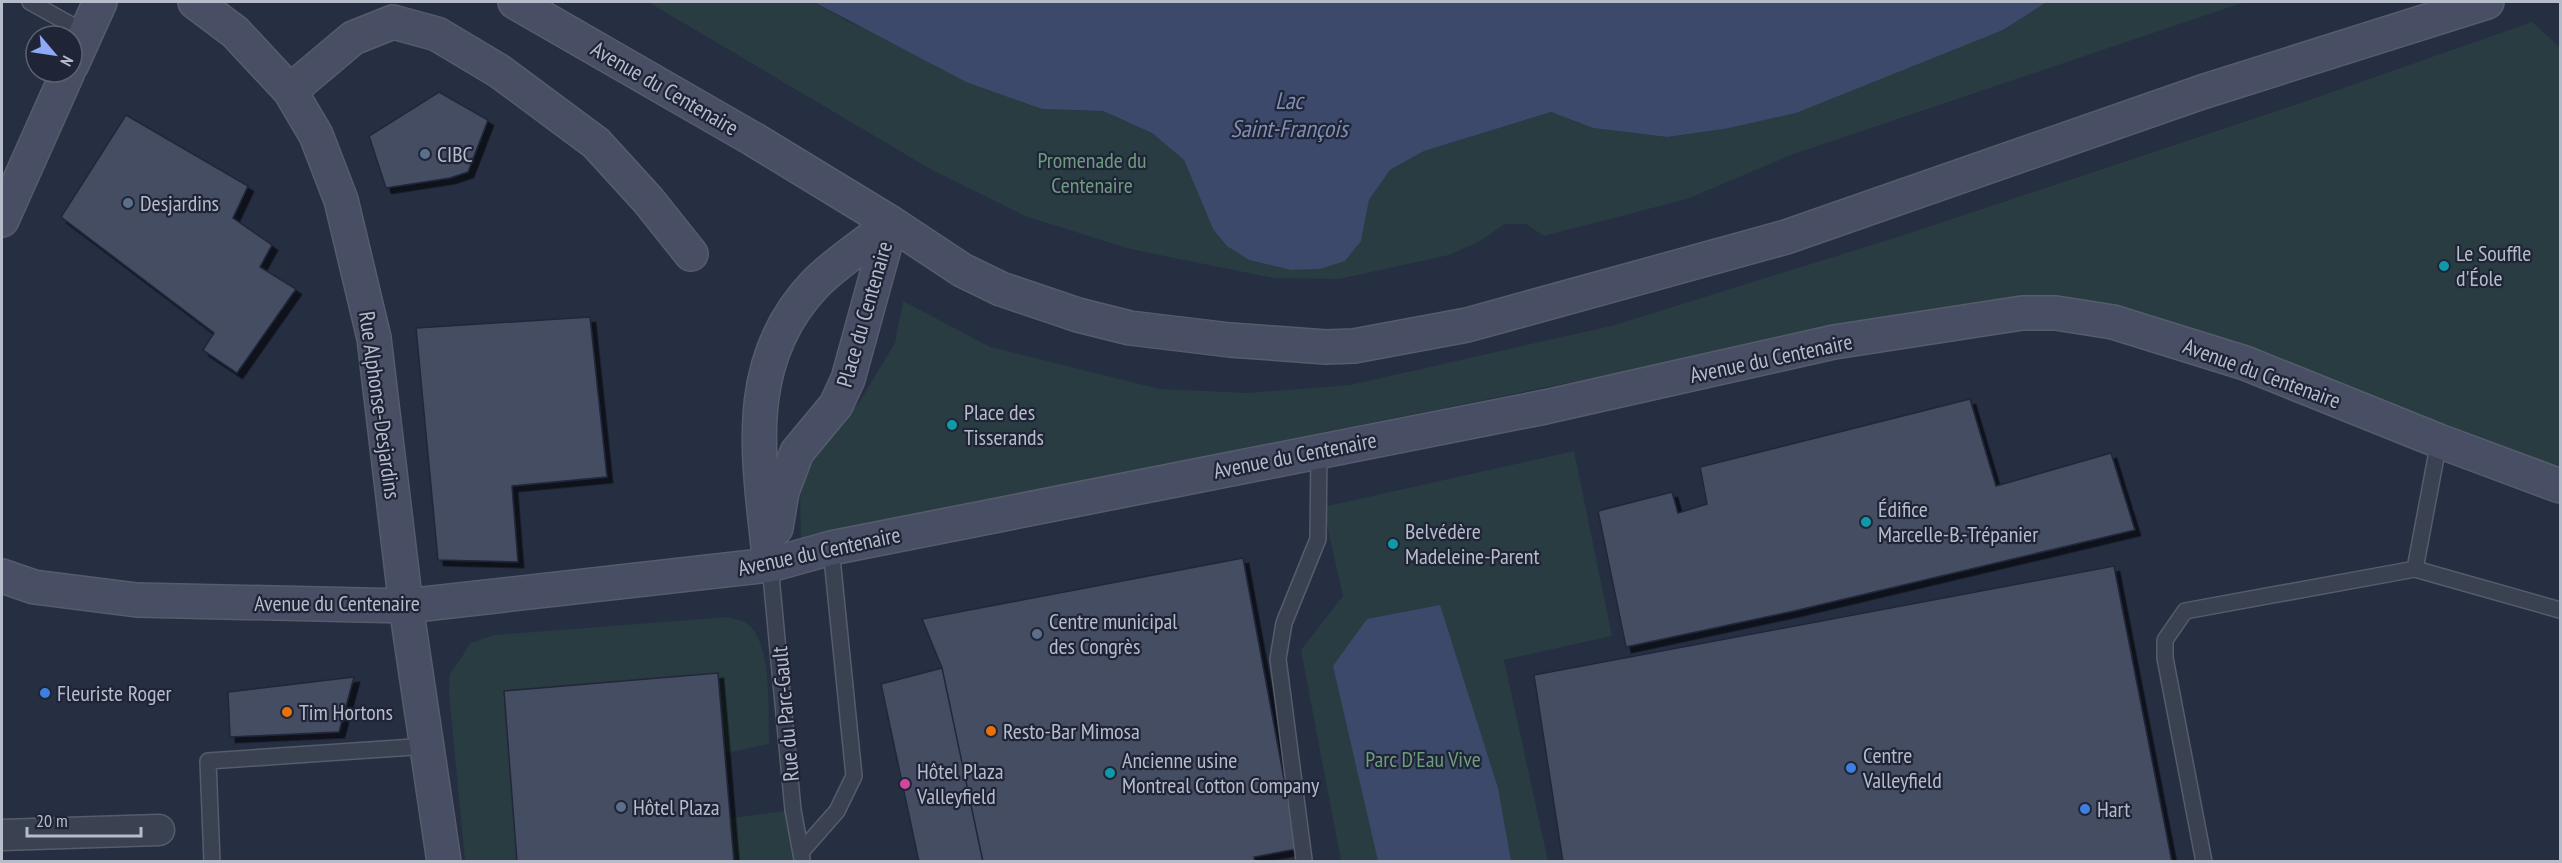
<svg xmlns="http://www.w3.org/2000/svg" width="2562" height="863" font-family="'PT Sans Narrow',sans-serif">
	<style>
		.green { fill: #283c42 }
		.water { fill: #3c496a }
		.building { fill: #454d63; stroke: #212739; stroke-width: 1.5; filter: url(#shadow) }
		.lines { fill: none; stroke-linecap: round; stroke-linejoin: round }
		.lane-casing { stroke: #555c6b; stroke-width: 18 }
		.street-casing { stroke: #555c6b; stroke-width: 33 }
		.secondary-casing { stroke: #555c6b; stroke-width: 36 }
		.lane { stroke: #3a4151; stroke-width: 15 }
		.street { stroke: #3a4151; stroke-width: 30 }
		.secondary { stroke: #484f64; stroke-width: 33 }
		.service-dot { fill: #5c6f8a; stroke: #1f2537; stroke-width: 2 }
		.culture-dot { fill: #0f9aa8; stroke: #1f2537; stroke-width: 2 }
		.shop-dot { fill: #3f7fe0; stroke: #1f2537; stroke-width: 2 }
		.food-dot { fill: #e8710a; stroke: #1f2537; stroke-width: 2 }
		.hotel-dot { fill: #d1479c; stroke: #1f2537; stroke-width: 2 }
		.labels { text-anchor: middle; stroke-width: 4.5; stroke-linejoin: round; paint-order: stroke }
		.street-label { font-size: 22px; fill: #b7bccb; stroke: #1f2537 }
		.poi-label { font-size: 22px; fill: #b7bccb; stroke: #1f2537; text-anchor: start }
		.park-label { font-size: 22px; fill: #6e9c7f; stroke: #1f2537 }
		.water-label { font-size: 24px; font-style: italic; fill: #7f8eb2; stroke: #1f2537 }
	</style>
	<defs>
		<filter id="shadow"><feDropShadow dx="5.5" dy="5.5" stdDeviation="0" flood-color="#0009"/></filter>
	</defs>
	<rect width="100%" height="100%" fill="#262e42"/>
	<path class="green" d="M648 2H814L847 21 1042 109 1103 111 1152 133 1184 160 1213 229 1249 260 1291 270 1320 269 1361 241 1369 200 1390 170 1424 151 1551 112 1593 128 1667 137 1724 129 2003 30 2047 2H2245L1791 155 1687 199 1544 236 1526 224H1505L1480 241 1449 255 1339 279 1273 278 1130 249 1025 216 932 170Z
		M2532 22 2560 47V470L2349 386 2142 316 1958 308 1627 371 801 538 800 498 807 472 820 444 860 401 895 343 903 301 990 347 1160 389 1248 393 1350 385 1615 325 1907 234 2295 105Z
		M1574 451 1612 636 1504 660 1548 861H1341L1301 650 1343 596 1323 507Z
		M728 617C733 619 741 620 746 623 773 640 768 714 769 744L725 753 718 673 504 691 517 861H465L449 693 450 674 471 643 494 635Z
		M793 810 802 861H734L731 818Z"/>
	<path class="water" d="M814 2H2047L2003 30 1796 113 1724 129 1667 137 1593 128 1551 112 1424 151 1390 170 1369 200 1361 241 1345 261 1320 269 1291 270 1249 260 1227 246 1213 229 1184 160 1152 133 1103 111 1042 109 966 82Z
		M1440 605 1498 788 1511 861H1378L1333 666 1367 619Z"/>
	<path class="building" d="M439 92 488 120 468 172 450 178 386 188 369 136Z
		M126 115 248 186 233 218 272 245 260 267 296 289 237 373 203 350 214 333 61 217Z
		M590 317 607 477 512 486 518 562 438 560 416 328Z
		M1970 399 1996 486 2111 453 2135 530 1794 611 1626 647 1598 511 1672 492 1678 513 1707 504 1700 467Z
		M1243 558 1297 849 1254 857 1255 862H983L942 668 922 619Z
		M2114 566 2172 862H1563L1534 675Z
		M942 668 983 862H919L881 684Z
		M718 673 734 862H517L504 691Z
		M354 677 339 732 230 737 228 692Z"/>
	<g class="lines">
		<defs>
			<path id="lane" d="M30 2 86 33
				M2439 441 2415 569 2560 610
				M770 565 793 810 802 859
				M801 852 837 811 854 776 831 548
				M1304 860 1278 659 1284 623 1318 539 1319 451
				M212 862 208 761 428 746
				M2204 862 2165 658V640L2185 611 2415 569"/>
			<path id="street" d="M2 835 159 830"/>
			<path id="secondary" d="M195 2 235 32 290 91 316 135 341 200 374 338 406 606 444 862
				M515 2 753 139 891 223 962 270 1001 289 1078 315 1130 328 1230 340 1326 347 1354 346 1467 325 1786 237 2202 92 2487 2
				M72 64 100 2
				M290 91 353 38 393 22 437 34 499 71 596 143 648 200 691 254
				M2 220 68 72
				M776 528 782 492 797 452 836 405 848 379 891 223
				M770 565C760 464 738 364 816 283 838 261 867 243 891 223
				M2 576 34 587 137 600 406 606 770 565 831 548 1545 407 1834 342 2022 313H2056L2113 322 2245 363 2439 441 2560 486"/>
		</defs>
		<use href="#lane" class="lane-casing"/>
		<use href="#street" class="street-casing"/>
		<use href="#secondary" class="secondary-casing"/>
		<use href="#lane" class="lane"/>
		<use href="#street" class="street"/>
		<use href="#secondary" class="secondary"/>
	</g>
	<g class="service-dot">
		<circle cx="425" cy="154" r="6"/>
		<circle cx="128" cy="203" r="6"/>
		<circle cx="1037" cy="634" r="6"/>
		<circle cx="621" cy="807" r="6"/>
	</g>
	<g class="culture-dot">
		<circle cx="2444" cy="266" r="6"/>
		<circle cx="952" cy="425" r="6"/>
		<circle cx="1866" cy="522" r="6"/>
		<circle cx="1393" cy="544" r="6"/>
		<circle cx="1110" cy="773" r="6"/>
	</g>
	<g class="shop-dot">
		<circle cx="45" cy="693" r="6"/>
		<circle cx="1851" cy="768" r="6"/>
		<circle cx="2085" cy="809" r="6"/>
	</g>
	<g class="food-dot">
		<circle cx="287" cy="712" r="6"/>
		<circle cx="991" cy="731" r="6"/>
	</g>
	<circle class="hotel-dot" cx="905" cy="784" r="6"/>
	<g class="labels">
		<g class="street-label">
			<text transform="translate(665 88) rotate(30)" y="8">Avenue du Centenaire</text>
			<text transform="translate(864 314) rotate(-74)" y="8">Place du Centenaire</text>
			<text transform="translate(1771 358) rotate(-12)" y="8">Avenue du Centenaire</text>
			<text transform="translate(2262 373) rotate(20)" y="8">Avenue du Centenaire</text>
			<text transform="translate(380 405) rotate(82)" y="8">Rue Alphonse-Desjardins</text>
			<text transform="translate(1295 455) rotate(-11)" y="8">Avenue du Centenaire</text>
			<text transform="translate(819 551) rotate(-12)" y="8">Avenue du Centenaire</text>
			<text x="337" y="611">Avenue du Centenaire</text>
			<text transform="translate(785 714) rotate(-95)" y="8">Rue du Parc-Gault</text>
		</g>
		<g class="poi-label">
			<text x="437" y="162">CIBC</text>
			<text x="140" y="211">Desjardins</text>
			<text x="2456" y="261">Le Souffle<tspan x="2456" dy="25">d'Éole</tspan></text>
			<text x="964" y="420">Place des<tspan x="964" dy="25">Tisserands</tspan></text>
			<text x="1878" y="517">Édifice<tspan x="1878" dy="25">Marcelle-B.-Trépanier</tspan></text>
			<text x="1405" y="539">Belvédère<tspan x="1405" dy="25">Madeleine-Parent</tspan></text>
			<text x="1049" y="629">Centre municipal<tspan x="1049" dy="25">des Congrès</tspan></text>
			<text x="57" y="701">Fleuriste Roger</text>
			<text x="299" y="720">Tim Hortons</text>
			<text x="1003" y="739">Resto-Bar Mimosa</text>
			<text x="1863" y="763">Centre<tspan x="1863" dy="25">Valleyfield</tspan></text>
			<text x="1122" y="768">Ancienne usine<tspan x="1122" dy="25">Montreal Cotton Company</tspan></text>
			<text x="917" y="779">Hôtel Plaza<tspan x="917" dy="25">Valleyfield</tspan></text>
			<text x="633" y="815">Hôtel Plaza</text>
			<text x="2097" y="817">Hart</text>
		</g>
		<g class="park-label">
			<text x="1092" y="168">Promenade du<tspan x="1092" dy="25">Centenaire</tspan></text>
			<text x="1423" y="767">Parc D'Eau Vive</text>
		</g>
		<g class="water-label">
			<text x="1289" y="109">Lac<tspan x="1289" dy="28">Saint-François</tspan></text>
		</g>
	</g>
	<rect width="2562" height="863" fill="none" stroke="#b7bccb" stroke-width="6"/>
	<g transform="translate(54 54) rotate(119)"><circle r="28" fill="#1f2537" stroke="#5c6172" stroke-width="1.5"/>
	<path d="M0-4.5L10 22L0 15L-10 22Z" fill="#8fa9f8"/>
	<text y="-9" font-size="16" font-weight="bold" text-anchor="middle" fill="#b7bccb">N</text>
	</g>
	<path d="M27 827v9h114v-9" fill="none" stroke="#b7bccb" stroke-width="3"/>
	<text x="36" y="827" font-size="18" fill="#b7bccb" stroke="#1f2537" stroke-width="4.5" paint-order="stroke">20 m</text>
</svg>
